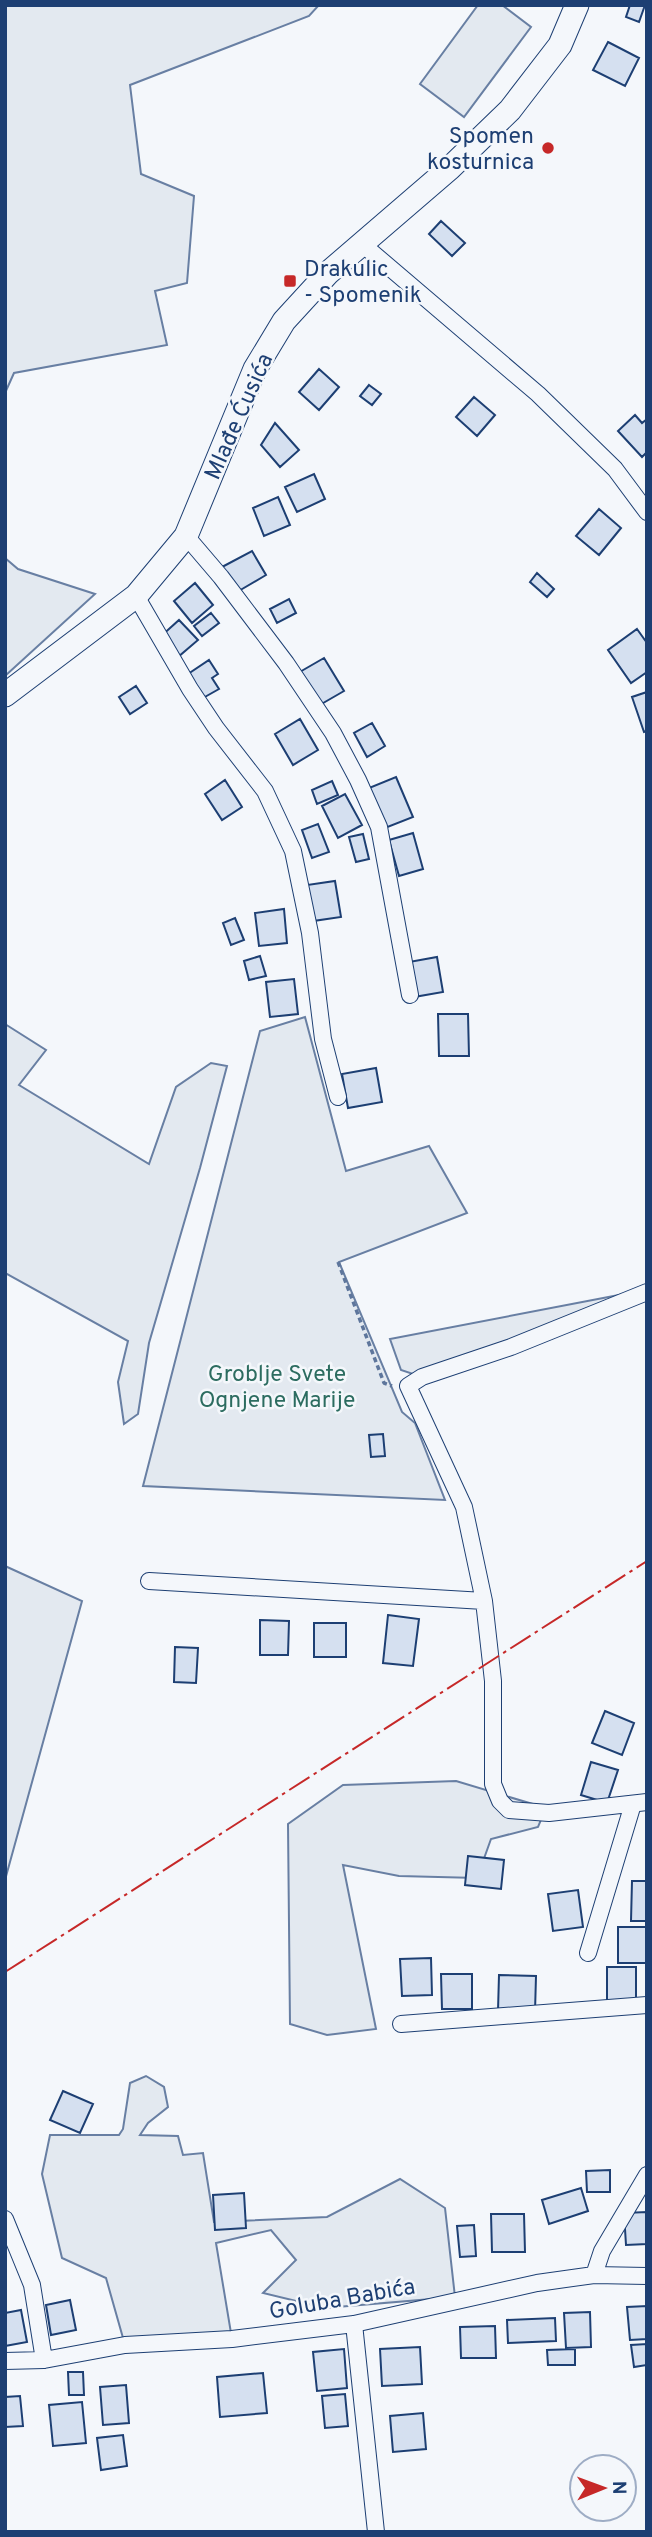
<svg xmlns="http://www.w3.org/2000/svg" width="652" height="2537" font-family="Overpass,sans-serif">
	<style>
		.green { fill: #e3e9f0; stroke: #687fa3; stroke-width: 2 }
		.building { fill: #d5e0f0; stroke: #1d3f73; stroke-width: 2 }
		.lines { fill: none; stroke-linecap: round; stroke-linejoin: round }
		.street-casing { stroke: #1d3f73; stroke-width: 18 }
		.secondary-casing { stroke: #1d3f73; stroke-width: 25 }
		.path { stroke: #5e769c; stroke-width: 3.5; stroke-dasharray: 5 3.5; stroke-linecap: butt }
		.street { stroke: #f4f7fb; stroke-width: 16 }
		.secondary { stroke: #f4f7fb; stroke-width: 23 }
		.power { stroke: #c62828; stroke-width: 2; stroke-dasharray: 24 5 3.5 5; stroke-linecap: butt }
		.poi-dot { fill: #c62828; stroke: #f4f7fb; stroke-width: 2.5 }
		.labels { text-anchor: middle; stroke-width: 5; stroke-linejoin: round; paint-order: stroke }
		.poi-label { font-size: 23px; fill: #1d3f73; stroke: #f4f7fb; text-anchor: end }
		.street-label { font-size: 23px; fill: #1d3f73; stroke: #f4f7fb }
		.park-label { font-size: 23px; fill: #2c6c60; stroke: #f4f7fb }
	</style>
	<rect width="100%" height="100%" fill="#f4f7fb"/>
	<path class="green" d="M5 5H319L309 16 130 85 141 174 194 196 187 283 155 291 167 345 14 373 5 393Z
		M478 5H502L531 27 464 117 420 84Z
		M5 558 18 569 95 594 5 676Z
		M305 1017 346 1171 429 1146 467 1213 339 1262 402 1412 415 1423 445 1500 143 1486 260 1031Z
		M5 1024 46 1050 19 1085 149 1164 176 1087 211 1063 227 1066 200 1168 149 1343 138 1414 124 1424 118 1382 128 1341 5 1273Z
		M624 1294 422 1377 401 1370 390 1339Z
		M5 1566 82 1601 5 1880Z
		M456 1781 546 1808 538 1827 491 1839 477 1878 399 1876 343 1865 376 2029 327 2035 290 2024 288 1824 343 1785Z
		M146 2076 164 2087 168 2107 148 2123 140 2135 178 2136 183 2155 203 2153 214 2222 327 2217 400 2179 445 2208 455 2297 325 2308 263 2293 296 2260 271 2230 216 2243 232 2339 125 2345 106 2278 62 2258 42 2174 50 2135H119L123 2129 130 2083Z"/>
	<path class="building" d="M630 5H645L639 22 626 17Z
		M608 42 639 58 625 86 593 70Z
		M441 221 465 243 452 256 429 234Z
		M319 369 339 387 319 410 299 392Z
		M369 385 381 394 372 405 360 396Z
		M474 397 495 415 477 436 456 417Z
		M635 415 642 423 647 419V452L642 457 618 431Z
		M275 423 299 450 280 467 261 445Z
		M314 474 325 499 297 512 285 487Z
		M278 497 290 525 264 536 253 508Z
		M599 509 621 528 599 555 576 536Z
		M252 551 266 575 237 592 222 567Z
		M537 573 554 589 547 597 530 582Z
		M195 583 213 605 192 623 174 601Z
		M289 599 296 613 277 623 270 609Z
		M211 613 219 623 202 636 194 626Z
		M179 620 198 640 178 657 160 637Z
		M637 629 647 643V672L631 683 608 650Z
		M324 658 344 691 318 706 298 673Z
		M209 660 218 674 212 678 219 689 203 698 188 674Z
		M136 686 147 703 130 714 119 697Z
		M647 692V731L644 732 632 697Z
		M300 719 318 750 293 765 275 734Z
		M372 723 385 746 367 757 354 733Z
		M396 777 413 817 385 828 369 788Z
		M225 780 242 807 222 820 205 794Z
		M332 781 338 795 317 804 312 790Z
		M345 794 362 825 338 838 322 806Z
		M318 824 329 852 312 858 302 830Z
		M413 833 423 869 399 876 389 840Z
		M363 834 369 859 356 862 349 837Z
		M335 881 341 917 313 921 307 885Z
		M284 909 287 943 259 946 255 913Z
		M235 918 244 940 231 945 223 923Z
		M260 956 266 976 249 980 244 961Z
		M437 957 443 992 414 997 409 962Z
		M294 979 298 1014 270 1017 266 982Z
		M438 1014H468L469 1056H439Z
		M376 1068 382 1102 348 1108 342 1074Z
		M383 1434 385 1456 371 1457 369 1435Z
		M388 1615 419 1619 413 1666 383 1663Z
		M260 1620 289 1621 288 1655H260Z
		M314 1623H346V1657H314Z
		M175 1647 198 1648 196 1683 174 1682Z
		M605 1711 634 1723 622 1755 592 1743Z
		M591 1762 618 1770 607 1803 581 1795Z
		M468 1856 504 1860 501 1889 465 1885Z
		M632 1881H647V1921H631Z
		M578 1890 583 1927 553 1931 548 1894Z
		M618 1927H647V1963H618Z
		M431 1958 432 1995 402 1996 400 1959Z
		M607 1967H636V2003H607Z
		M441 1974H472V2009H442Z
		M499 1975 536 1976 535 2012 498 2011Z
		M63 2091 93 2104 80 2133 50 2120Z
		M610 2170V2192H587L586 2171Z
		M581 2188 588 2211 549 2224 542 2200Z
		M244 2193 246 2228 215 2230 213 2195Z
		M647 2212V2244L626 2245 624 2213Z
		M491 2214H524L525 2252H492Z
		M474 2225 476 2256 460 2257 457 2226Z
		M70 2300 76 2330 51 2335 46 2305Z
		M647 2306V2339L630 2340 627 2307Z
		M21 2310 27 2342 5 2346V2313Z
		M590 2312 591 2347 566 2348 564 2313Z
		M555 2318 556 2341 508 2343 507 2320Z
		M495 2326 496 2358H461L460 2327Z
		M647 2344V2365L634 2367 631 2345Z
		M420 2347 422 2384 382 2386 380 2349Z
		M344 2349 347 2388 317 2391 313 2352Z
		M575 2349V2365H548L547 2350Z
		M68 2372H83L84 2395H69Z
		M263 2373 267 2413 220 2417 217 2377Z
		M126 2385 129 2423 103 2425 100 2387Z
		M345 2394 348 2426 325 2428 322 2396Z
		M20 2396 23 2426 5 2427V2397Z
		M82 2402 86 2443 53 2446 49 2405Z
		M423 2413 426 2449 393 2452 390 2416Z
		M123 2435 127 2466 101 2470 97 2438Z"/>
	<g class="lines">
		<defs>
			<path id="street" d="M361 243 538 394 615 469 647 512
				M186 536 221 577 286 663 333 733 358 780 379 827 410 995
				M136 596 190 689 216 728 265 791 293 851 310 933 323 1039 338 1097
				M647 1292 511 1347 422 1377 408 1386 464 1507 484 1601 493 1681V1784L500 1801 509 1810 549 1813 647 1802
				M149 1581 484 1601
				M588 1953 633 1804
				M401 2024 647 2005
				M5 2219 32 2285 44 2360
				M594 2275 602 2251 647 2175
				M354 2324 376 2532
				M5 2361 44 2360 125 2345 232 2339 354 2324 537 2283 594 2275 647 2276"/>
			<path id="secondary" d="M5 695 136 596 186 536 255 369 284 321 328 273 450 168 510 110 560 45 577 5"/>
		</defs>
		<use href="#street" class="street-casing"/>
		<use href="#secondary" class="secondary-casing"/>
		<path class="path" d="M338 1262 384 1383 392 1386"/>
		<use href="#street" class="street"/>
		<use href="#secondary" class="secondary"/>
		<path class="power" d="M5 1972 647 1561"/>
	</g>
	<g class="poi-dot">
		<circle cx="548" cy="148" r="7"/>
		<rect x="283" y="274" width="14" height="14" rx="3.5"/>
	</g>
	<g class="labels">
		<g class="poi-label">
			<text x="534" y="143">Spomen<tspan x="534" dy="26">kosturnica</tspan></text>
			<text x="304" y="276" text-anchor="start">Drakulic<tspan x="304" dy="26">- Spomenik</tspan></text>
		</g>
		<g class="street-label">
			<text transform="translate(238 416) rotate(-66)" y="8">Mlađe Ćusića</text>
			<text transform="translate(342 2298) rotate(-10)" y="8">Goluba Babića</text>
		</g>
		<g class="park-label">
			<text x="277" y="1381">Groblje Svete<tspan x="277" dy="26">Ognjene Marije</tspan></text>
		</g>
	</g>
	<rect width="652" height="2537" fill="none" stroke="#1d3f73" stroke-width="14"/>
	<g transform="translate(603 2488) rotate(89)"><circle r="33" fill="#f4f7fb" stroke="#9eadc5" stroke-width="2"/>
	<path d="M0-5L12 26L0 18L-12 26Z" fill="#c62828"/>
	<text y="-10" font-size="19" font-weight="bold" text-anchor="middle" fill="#1d3f73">N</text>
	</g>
</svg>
